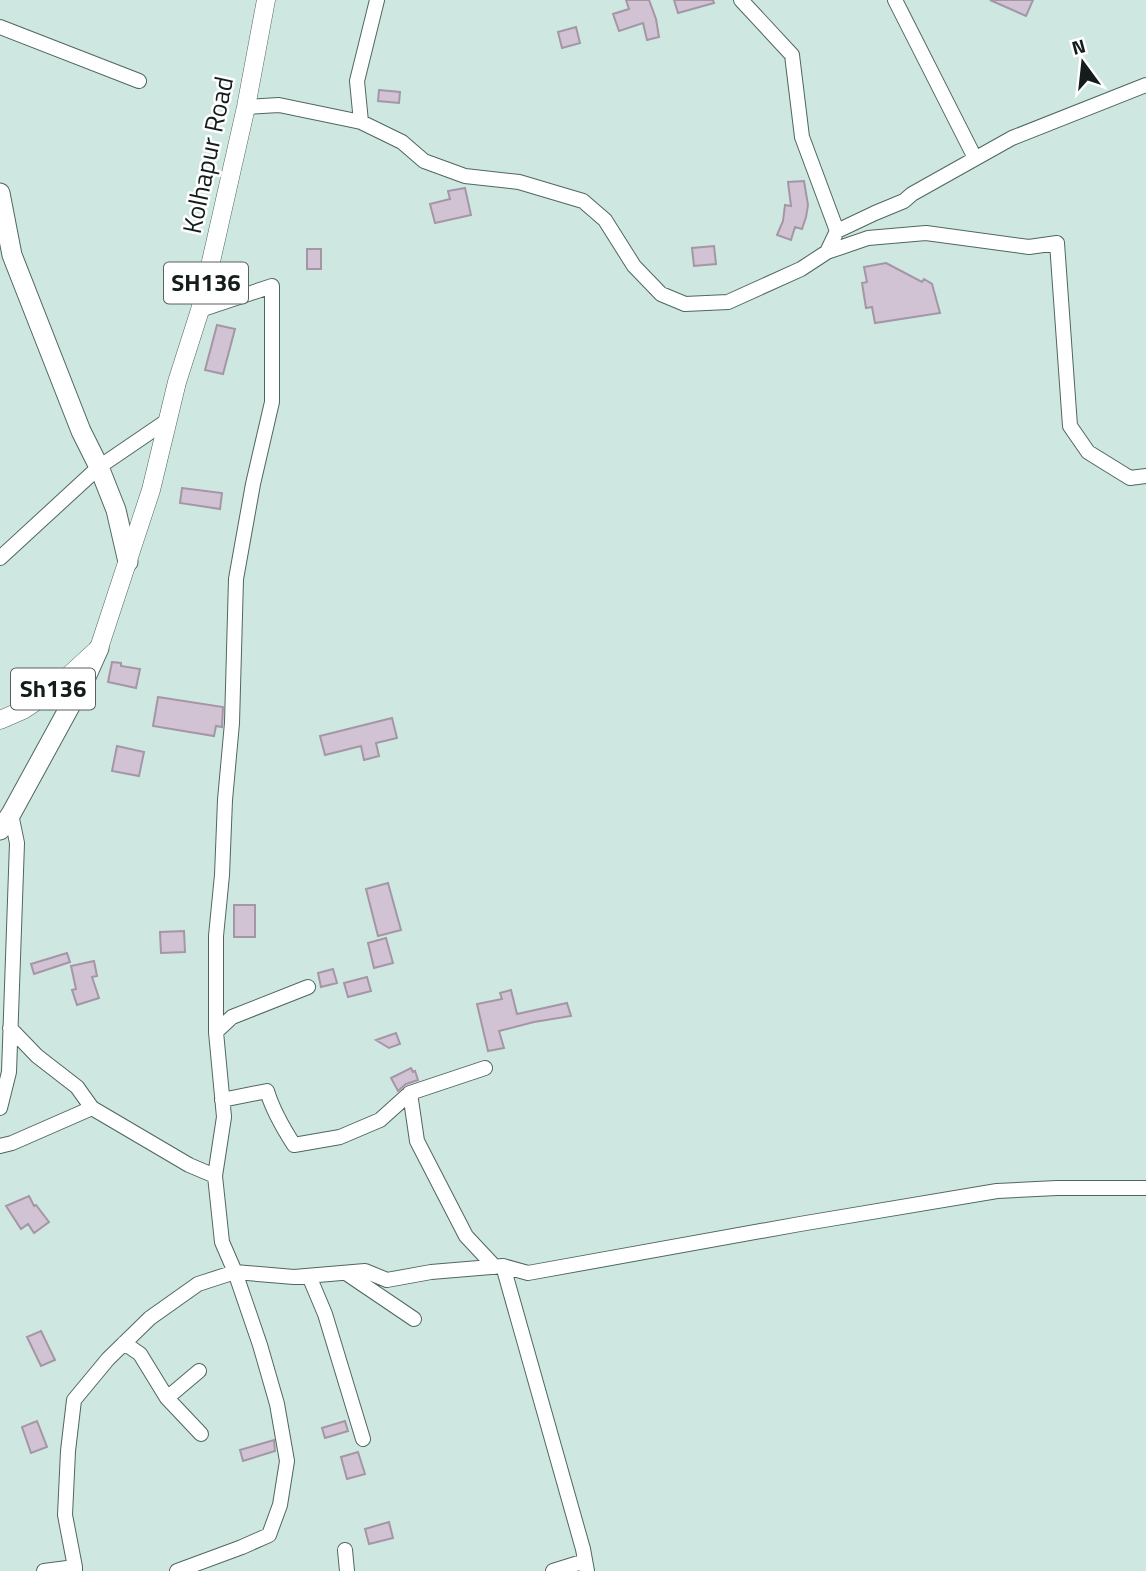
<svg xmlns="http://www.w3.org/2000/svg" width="1146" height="1571" font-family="'Titillium Web',sans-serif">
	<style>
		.building { fill: #d2c3d4; stroke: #a596a6; stroke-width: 2 }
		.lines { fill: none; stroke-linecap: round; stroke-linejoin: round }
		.minor-casing { stroke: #506661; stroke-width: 16 }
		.major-casing { stroke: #506661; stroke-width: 19 }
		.highway-casing { stroke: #506661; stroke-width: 21 }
		.minor { stroke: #fff; stroke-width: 14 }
		.major { stroke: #fff; stroke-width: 18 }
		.highway { stroke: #fff; stroke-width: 19 }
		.labels { text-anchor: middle; stroke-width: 5; stroke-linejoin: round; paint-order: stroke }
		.shield { fill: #fff; stroke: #5a615f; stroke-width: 2 }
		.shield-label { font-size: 24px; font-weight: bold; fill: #141d1b }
		.street-label { font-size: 26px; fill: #141d1b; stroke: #fff }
	</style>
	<rect width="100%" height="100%" fill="#cee7e1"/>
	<path class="building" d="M626 0H649L656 19 659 37 647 40 643 23 619 31 613 14 629 9Z
		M674 0H713L714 3 678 13Z
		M990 0H1033L1026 16Z
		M576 27 580 43 562 48 558 32Z
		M379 90 400 92 399 103 378 101Z
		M804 181 808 205 806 217 802 229 795 227 791 240 777 235 783 221 785 205 791 206 788 182Z
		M465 188 471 215 435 223 430 204 450 199 448 191Z
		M714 246 716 264 694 266 692 248Z
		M307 249H321V269H307Z
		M886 263 922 282 924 279 932 284 940 313 875 323 872 307 866 308 862 283 867 282 864 267Z
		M217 325 235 329 223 374 205 370Z
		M182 488 222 493 220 509 180 503Z
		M112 662 121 663V666L140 669 136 688 108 682Z
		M158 697 223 707 222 727 216 726 214 736 153 726Z
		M392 718 397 738 376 743 379 756 364 760 361 746 325 755 320 736Z
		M117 746 144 752 139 776 112 771Z
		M388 883 401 930 378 936 366 889Z
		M234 905H255V937H234Z
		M184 931 185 952 161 953 160 932Z
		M386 938 393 963 374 968 368 943Z
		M67 953 70 962 34 974 31 964Z
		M94 961 97 976 92 977 99 998 77 1005 72 990 76 989 71 966Z
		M333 969 337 983 321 987 318 973Z
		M367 977 371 991 348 997 344 983Z
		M511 990 517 1014 567 1003 571 1016 534 1022 499 1031 504 1048 488 1051 477 1004 502 999 500 993Z
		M396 1033 400 1044 389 1048 376 1040Z
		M411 1068 413 1072 415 1071 418 1080 406 1084 398 1091 391 1078Z
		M29 1196 34 1206 36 1205 49 1222 34 1233 28 1224 21 1229 6 1206Z
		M41 1331 55 1360 41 1366 27 1337Z
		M37 1421 47 1447 31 1453 22 1427Z
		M345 1421 348 1431 325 1438 322 1428Z
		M274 1440 275 1451 243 1461 240 1450Z
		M358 1452 365 1474 347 1479 341 1457Z
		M389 1522 393 1538 369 1544 365 1529Z"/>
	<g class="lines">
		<defs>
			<path id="minor" d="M741 0 792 55 802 137 837 231
				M895 0 975 158
				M0 27 139 81
				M246 107 279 105 361 122 402 142 424 161 465 176 519 182 583 201 605 220 634 266 661 294 685 304 728 302 801 269 827 252 837 231 875 213 904 201 912 194 1012 138 1146 85
				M361 122 357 81 377 0
				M827 252 868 238 926 233 1029 247 1057 243 1070 426 1088 452 1130 478 1146 476
				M0 558 99 467 168 420
				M10 1028 37 1056 77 1087 92 1108 189 1165 215 1176
				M216 1032 232 1017 308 987
				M485 1068 410 1093 417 1141 466 1236 495 1267
				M222 1100 267 1091C273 1111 283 1128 294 1145L340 1137 380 1120 410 1093
				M0 1108 9 1072 17 843 11 814
				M0 1146 12 1143 92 1108
				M503 1266 528 1273 800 1224 997 1191 1057 1188H1146
				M346 1273 414 1319
				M309 1276 325 1314 363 1439
				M124 1343 140 1354 167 1398 201 1434
				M167 1398 199 1371
				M345 1550 347 1571
				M75 1567 65 1515 68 1451 74 1400 108 1359 150 1318 198 1284 235 1272 222 1242 215 1176 224 1117 216 1032V936L222 875 225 800 232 723 236 579 253 484 272 402V286L200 310
				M44 1571 75 1567V1571
				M177 1571 242 1547 269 1535 280 1505 287 1461 277 1404 260 1345 235 1272 294 1277 365 1271 387 1280 431 1272 503 1266 583 1549 587 1571
				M553 1571 585 1561"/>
			<path id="major" d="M0 720 23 710 52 691 99 648 151 490 177 382 200 310 246 107 266 0"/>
			<path id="highway" d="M0 193 12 255 81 431 99 467 116 510 128 562
				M0 830 11 814 86 677 99 648"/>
		</defs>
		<use href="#minor" class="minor-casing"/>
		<use href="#major" class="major-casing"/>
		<use href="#highway" class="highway-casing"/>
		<use href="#minor" class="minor"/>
		<use href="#major" class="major"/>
		<use href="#highway" class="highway"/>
	</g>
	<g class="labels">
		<g class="shield">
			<rect x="164" y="262.5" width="84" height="41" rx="5"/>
			<rect x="11" y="668.5" width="84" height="41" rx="5"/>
		</g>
		<g class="shield-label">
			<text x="206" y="291">SH136</text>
			<text x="53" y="697">Sh136</text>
		</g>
		<g class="street-label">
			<text transform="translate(208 155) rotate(-78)" y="9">Kolhapur Road</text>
		</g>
	</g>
	<g transform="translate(1083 63) rotate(345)" stroke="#ffffff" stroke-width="5" paint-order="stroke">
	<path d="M0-5L12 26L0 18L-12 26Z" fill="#141d1b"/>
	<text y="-10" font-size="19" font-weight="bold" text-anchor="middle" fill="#141d1b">N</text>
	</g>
</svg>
